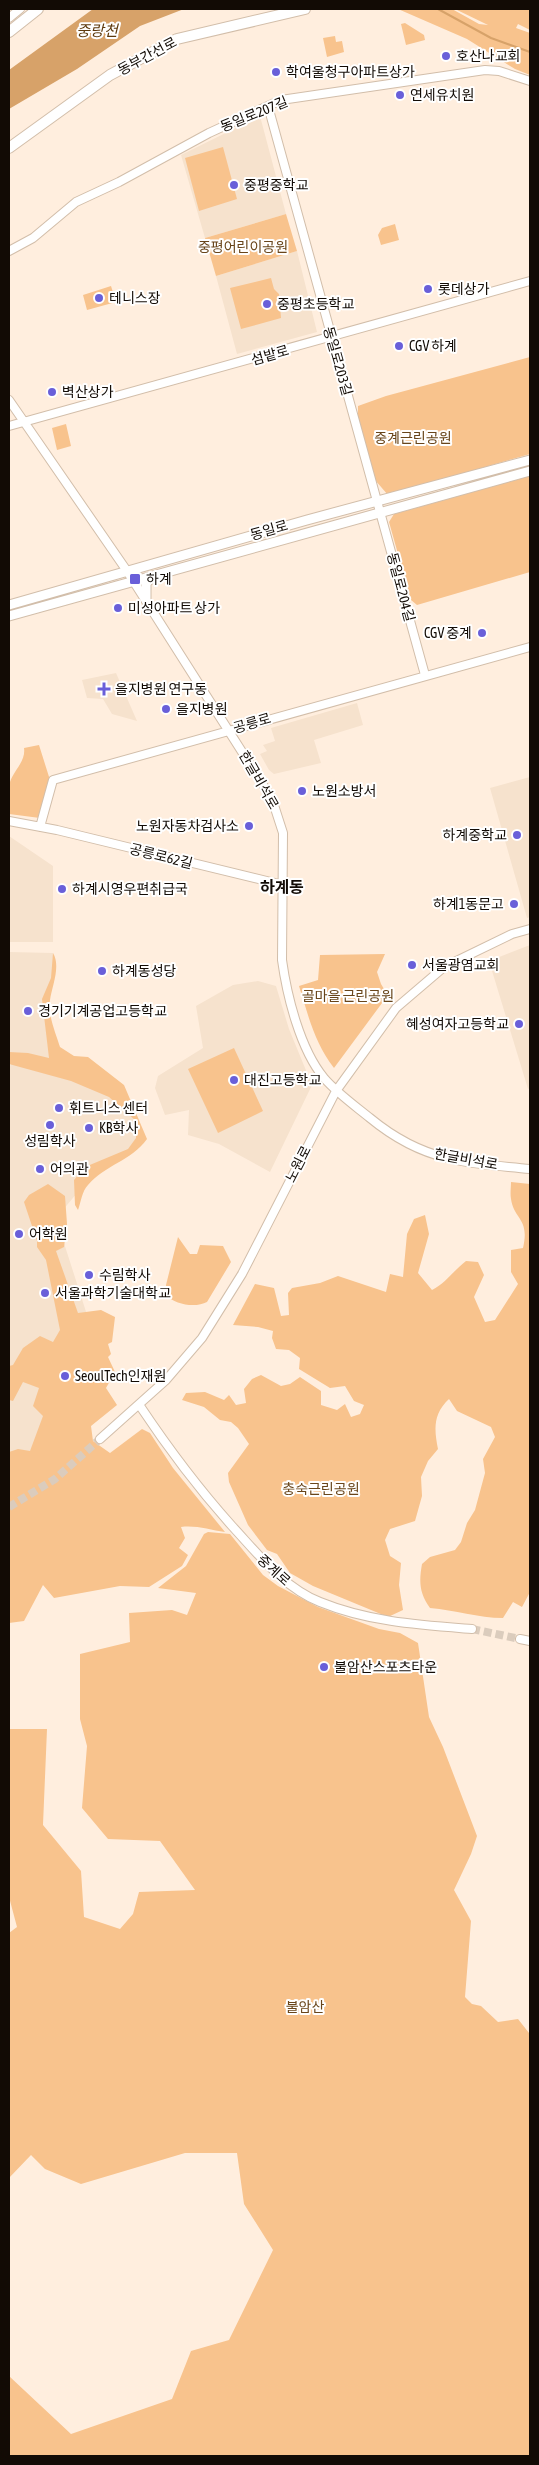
<svg xmlns="http://www.w3.org/2000/svg" width="539" height="2465" font-family="'Asap Condensed','Noto Sans KR',sans-serif">
	<style>
		.built { fill: #f6e2cd }
		.green { fill: #f8c38d }
		.water { fill: #d7a269 }
		.lines { fill: none; stroke-linecap: round; stroke-linejoin: round }
		.stream { stroke: #d7a269; stroke-width: 2 }
		.secondary-tunnel { stroke: #dbccbd; stroke-width: 8; stroke-dasharray: 8 4; stroke-linecap: butt }
		.secondary-casing { stroke: #d2beaa; stroke-width: 10 }
		.primary-casing { stroke: #d2beaa; stroke-width: 11 }
		.highway-casing { stroke: #d2beaa; stroke-width: 12 }
		.secondary { stroke: #fff; stroke-width: 8 }
		.primary { stroke: #fff; stroke-width: 9 }
		.highway { stroke: #fff; stroke-width: 10 }
		.poi-dot { fill: #695fd9; stroke: #fff; stroke-width: 2 }
		.labels { text-anchor: middle; stroke-width: 4; stroke-linejoin: round; paint-order: stroke }
		.street-label { font-size: 14px; fill: #120b05; stroke: #fff }
		.poi-label { font-size: 14px; fill: #120b05; stroke: #fff; text-anchor: start }
		.park-label { font-size: 14px; fill: #69451a; stroke: #fff }
		.water-label { font-size: 15px; font-style: italic; fill: #5d390c; stroke: #fff }
		.quarter-label { font-size: 16px; font-weight: bold; fill: #120b05; stroke: #fff }
	</style>
	<rect width="100%" height="100%" fill="#ffeede"/>
	<path class="built" d="M260 116 286 214 205 238 181 155Z
		M297 251 317 332 237 354 216 276Z
		M116 673 137 721 112 714 103 699 87 698 82 680Z
		M357 703 363 725 314 740 321 763 274 774 269 770 260 754 267 751 263 745 275 741 271 728Z
		M530 777V917L527 918 490 788Z
		M9 836 53 866V942H9Z
		M530 945V1088L528 1089 489 961Z
		M9 952 53 953 54 966 46 1003 60 1070 9 1055Z
		M258 981 276 986 289 1029 312 1085 270 1172 219 1144 188 1135 189 1110 165 1115 155 1088 158 1076 203 1048 196 1006 233 985Z
		M12 1061 113 1086 138 1117 141 1135 134 1150 88 1180 62 1211 63 1240 97 1346 9 1494V1069Z"/>
	<path class="green" d="M398 9H452L479 24 488 25 455 9H530V30L518 24 516 28 530 33V75L515 69 467 39Z
		M405 23 424 35 425 40 406 45 401 24Z
		M335 36 336 42 342 41 344 52 327 57 323 38Z
		M223 147 237 199 199 211 185 158Z
		M286 214 297 251 216 276 205 238Z
		M395 224 399 240 381 245 378 235 382 228Z
		M271 278 274 289 279 294 281 318 241 329 230 288Z
		M111 286 116 302 87 310 83 295Z
		M530 357V454L388 495 375 480 358 421V406L386 396Z
		M66 424 71 446 57 450 52 428Z
		M530 476V572L417 605 411 600 389 522 394 514Z
		M39 745 50 780 40 818 9 814C9 804 7 792 10 782 14 770 26 761 24 748Z
		M53 953C61 966 52 986 50 1000 47 1013 56 1034 60 1047L74 1056 88 1057 124 1085 147 1139C131 1161 105 1165 88 1185 82 1191 81 1202 78 1210L75 1205 74 1180 85 1167 128 1149 136 1138V1121L109 1097 71 1081 9 1064V1052L28 1053 49 1058 42 999 51 978Z
		M385 954 377 972 381 984 387 994 385 999 334 1068C315 1044 308 1015 299 986L318 980 320 955Z
		M234 1048 263 1111 218 1133 188 1069Z
		M511 1182 530 1184V1592L522 1607 513 1602 503 1618C478 1618 455 1610 430 1608 419 1593 419 1581 422 1564L430 1557 455 1550 461 1542 467 1523 475 1510 485 1473 483 1459 495 1437 491 1427 457 1411 449 1399C433 1414 434 1429 438 1449L428 1461 421 1477 422 1496 415 1521 390 1529 385 1540 390 1556 401 1563 399 1585 403 1610 388 1617 313 1586 290 1573 277 1554 267 1550 248 1525 229 1482 228 1473 249 1444 238 1428 231 1422 220 1420 204 1407 182 1400 186 1393 205 1392 224 1400 229 1395 236 1405 246 1403 244 1389 252 1379 261 1375 281 1386 290 1384 300 1377 321 1391V1405L337 1410 345 1404 351 1417 360 1414 364 1405 354 1401 345 1386 330 1388 299 1369 300 1358 289 1350 276 1349 272 1338 273 1331 258 1327 233 1325 255 1284 274 1288 281 1316 289 1315 288 1293 292 1288 320 1283 338 1276 386 1292 390 1274 403 1277 407 1234 414 1219 425 1215 429 1234 418 1273 432 1290C446 1283 453 1271 466 1261L478 1262 484 1275 474 1297 485 1322 495 1320 518 1284 511 1272V1250L523 1248C530 1218 514 1220 511 1199 510 1194 511 1187 511 1182Z
		M48 1184 65 1196 67 1224 64 1247 56 1251 78 1313 101 1310 115 1317 112 1342 108 1344 111 1354 108 1357 115 1372 106 1388 117 1405 91 1426 93 1441 110 1453 142 1429 150 1433 173 1468 225 1532C210 1530 196 1525 181 1527L185 1538 179 1548 188 1555 182 1566 149 1587 120 1586 54 1598 43 1585 24 1621 9 1623V1452L18 1449 30 1451 43 1416 33 1406 39 1388 23 1382 13 1401 9 1400V1366L13 1365 23 1348 40 1336 53 1342 60 1330 46 1260 37 1247V1241L24 1202 29 1195Z
		M178 1237 190 1254H197L200 1245 223 1246 231 1262 207 1302C196 1308 175 1305 166 1295V1285Z
		M208 1532 230 1534 263 1575 278 1586 318 1607 379 1629 400 1633 418 1643 429 1717 443 1747 477 1836 471 1854 454 1890 471 1921 465 1997 472 2004 481 2006 498 2022 518 2019 529 2033 530 2456H9V2376L71 2434 172 2399 191 2351 229 2340 273 2250 244 2204 237 2153H185L81 2184 45 2169 31 2155 9 2178V1933L17 1927 9 1897V1729H47L43 1825 81 1871 84 1917 120 1929 133 1914 139 1892 195 1890 160 1841 108 1839 82 1808 87 1746 80 1719V1654L130 1642 129 1613 172 1610 187 1615 196 1593 158 1588 186 1566 204 1534Z"/>
	<path class="water" d="M93 9H184L140 26 77 69 9 109V70Z"/>
	<g class="lines">
		<path class="stream" d="M438 9 491 38 530 52"/>
		<path class="secondary-tunnel" d="M9 1507 55 1479 100 1439
			M472 1629 520 1639"/>
		<defs>
			<path id="secondary" d="M9 18 20 9
				M268 106 425 675
				M9 251 33 238 76 202 119 182 209 133 281 100 485 70 499 71 530 81
				M9 400 127 571 272 799 283 833 282 960C287 996 300 1049 324 1078 337 1093 354 1105 370 1118 393 1137 418 1151 447 1158 474 1165 503 1166 530 1169
				M9 426 530 281
				M9 821 57 830 283 885
				M40 827 53 780 530 647
				M140 1406C168 1448 198 1488 232 1526 258 1554 283 1587 320 1602 369 1622 420 1625 472 1629
				M100 1439 166 1380 202 1338 242 1274 336 1091 396 1008 444 967 512 934 530 929
				M520 1639 530 1641"/>
			<path id="primary" d="M146 600V583L153 576
				M9 605 307 520 530 460
				M9 616 530 471"/>
			<path id="highway" d="M9 32 38 9
				M9 148 110 75 177 39 305 9"/>
		</defs>
		<use href="#secondary" class="secondary-casing"/>
		<use href="#primary" class="primary-casing"/>
		<use href="#highway" class="highway-casing"/>
		<use href="#secondary" class="secondary"/>
		<use href="#primary" class="primary"/>
		<use href="#highway" class="highway"/>
	</g>
	<g class="poi-dot">
		<circle cx="446" cy="56" r="5"/>
		<circle cx="276" cy="72" r="5"/>
		<circle cx="400" cy="95" r="5"/>
		<circle cx="234" cy="185" r="5"/>
		<circle cx="428" cy="289" r="5"/>
		<circle cx="99" cy="298" r="5"/>
		<circle cx="267" cy="304" r="5"/>
		<circle cx="399" cy="346" r="5"/>
		<circle cx="52" cy="392" r="5"/>
		<rect x="129" y="573" width="12" height="12" rx="2.5"/>
		<circle cx="118" cy="608" r="5"/>
		<circle cx="482" cy="633" r="5"/>
		<path d="M101.5 681.5h5v5h5v5h-5v5h-5v-5h-5v-5h5z"/>
		<circle cx="166" cy="709" r="5"/>
		<circle cx="302" cy="791" r="5"/>
		<circle cx="249" cy="826" r="5"/>
		<circle cx="517" cy="835" r="5"/>
		<circle cx="62" cy="889" r="5"/>
		<circle cx="514" cy="904" r="5"/>
		<circle cx="412" cy="965" r="5"/>
		<circle cx="102" cy="971" r="5"/>
		<circle cx="28" cy="1011" r="5"/>
		<circle cx="519" cy="1024" r="5"/>
		<circle cx="234" cy="1080" r="5"/>
		<circle cx="59" cy="1108" r="5"/>
		<circle cx="50" cy="1125" r="5"/>
		<circle cx="89" cy="1128" r="5"/>
		<circle cx="40" cy="1169" r="5"/>
		<circle cx="19" cy="1234" r="5"/>
		<circle cx="89" cy="1275" r="5"/>
		<circle cx="45" cy="1293" r="5"/>
		<circle cx="65" cy="1376" r="5"/>
		<circle cx="324" cy="1667" r="5"/>
	</g>
	<g class="labels">
		<g class="street-label">
			<text transform="translate(147 56) rotate(-28)" y="5">동부간선로</text>
			<text transform="translate(254 114) rotate(-22)" y="5">동일로207길</text>
			<text transform="translate(270 355) rotate(-16)" y="5">섬밭로</text>
			<text transform="translate(338 361) rotate(74)" y="5">동일로203길</text>
			<text transform="translate(269 530) rotate(-16)" y="5">동일로</text>
			<text transform="translate(401 587) rotate(75)" y="5">동일로204길</text>
			<text transform="translate(252 723) rotate(-16)" y="5">공릉로</text>
			<text transform="translate(259 780) rotate(60)" y="5">한글비석로</text>
			<text transform="translate(161 856) rotate(14)" y="5">공릉로62길</text>
			<text transform="translate(466 1159) rotate(10)" y="5">한글비석로</text>
			<text transform="translate(298 1164) rotate(-63)" y="5">노원로</text>
			<text transform="translate(274 1570) rotate(42)" y="5">중계로</text>
		</g>
		<g class="poi-label">
			<text x="456" y="61">호산나교회</text>
			<text x="286" y="77">학여울청구아파트상가</text>
			<text x="410" y="100">연세유치원</text>
			<text x="244" y="190">중평중학교</text>
			<text x="438" y="294">롯데상가</text>
			<text x="109" y="303">테니스장</text>
			<text x="277" y="309">중평초등학교</text>
			<text x="409" y="351">CGV 하계</text>
			<text x="62" y="397">벽산상가</text>
			<text x="146" y="584">하계</text>
			<text x="128" y="613">미성아파트 상가</text>
			<text x="472" y="638" text-anchor="end">CGV 중계</text>
			<text x="115" y="694">을지병원 연구동</text>
			<text x="176" y="714">을지병원</text>
			<text x="312" y="796">노원소방서</text>
			<text x="239" y="831" text-anchor="end">노원자동차검사소</text>
			<text x="507" y="840" text-anchor="end">하계중학교</text>
			<text x="72" y="894">하계시영우편취급국</text>
			<text x="504" y="909" text-anchor="end">하계1동문고</text>
			<text x="422" y="970">서울광염교회</text>
			<text x="112" y="976">하계동성당</text>
			<text x="38" y="1016">경기기계공업고등학교</text>
			<text x="509" y="1029" text-anchor="end">혜성여자고등학교</text>
			<text x="244" y="1085">대진고등학교</text>
			<text x="69" y="1113">휘트니스 센터</text>
			<text x="99" y="1133">KB학사</text>
			<text x="50" y="1146" text-anchor="middle">성림학사</text>
			<text x="50" y="1174">어의관</text>
			<text x="29" y="1239">어학원</text>
			<text x="99" y="1280">수림학사</text>
			<text x="55" y="1298">서울과학기술대학교</text>
			<text x="75" y="1381">SeoulTech인재원</text>
			<text x="334" y="1672">불암산스포츠타운</text>
		</g>
		<g class="park-label">
			<text x="243" y="252">중평어린이공원</text>
			<text x="413" y="443">중계근린공원</text>
			<text x="348" y="1001">골마을 근린공원</text>
			<text x="321" y="1494">충숙근린공원</text>
			<text x="305" y="2012">불암산</text>
		</g>
		<g class="water-label">
			<text x="97" y="36">중랑천</text>
		</g>
		<g class="quarter-label">
			<text x="282" y="893">하계동</text>
		</g>
	</g>
	<rect width="539" height="2465" fill="none" stroke="#120b05" stroke-width="20"/>
</svg>
